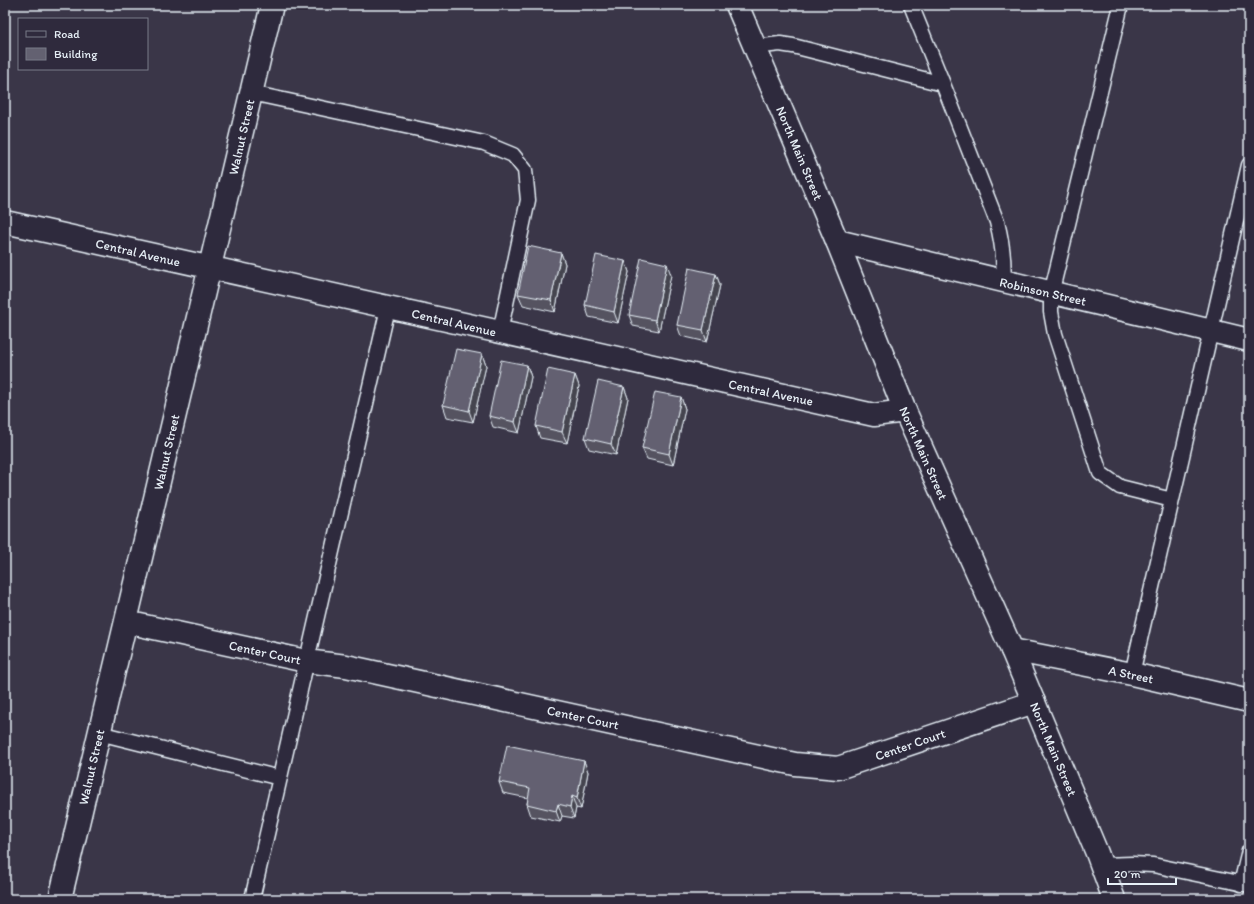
<svg xmlns="http://www.w3.org/2000/svg" width="1254" height="904" font-family="Itim,sans-serif">
	<style>
		.lines { fill: none; stroke-linecap: round; stroke-linejoin: round }
		.service-casing { stroke: #e8f1f8; stroke-width: 17 }
		.minor-casing { stroke: #e8f1f8; stroke-width: 25 }
		.tertiary-casing { stroke: #e8f1f8; stroke-width: 25 }
		.service { stroke: #2f2a3d; stroke-width: 14 }
		.minor { stroke: #2f2a3d; stroke-width: 22 }
		.tertiary { stroke: #2f2a3d; stroke-width: 22 }
		.wall { fill: #555361; stroke: #e8f1f8 }
		.shaded-wall { fill: #45444f; stroke: #e8f1f8 }
		.building { fill: #636171; stroke: #e8f1f8 }
		.labels { text-anchor: middle; stroke-width: 3; stroke-linejoin: round; paint-order: stroke }
		.street-label { font-size: 13px; fill: #e8f1f8; stroke: #2f2a3d }
	</style>
	<rect width="100%" height="100%" fill="#3a3648"/>
	<filter id="ink" filterUnits="userSpaceOnUse"><feTurbulence type="fractalNoise" baseFrequency=".025" numOctaves="2"/><feDisplacementMap in="SourceGraphic" scale="8" xChannelSelector="R" yChannelSelector="G"/><feConvolveMatrix kernelMatrix="1 2 1 2 8 2 1 2 1" color-interpolation-filters="sRGB"/></filter>
	<g filter="url(#ink)">
		<g class="lines">
			<defs>
				<path id="service" d="M911 5 943 84
					M1121 5 1051 294V312L1055 334 1100 473 1120 487 1172 500
					M755 47 780 44 793 46 943 84 997 222C1002 242 1005 261 1003 282
					M251 93 484 143 513 155 525 170 528 200 500 332
					M1132 674 1249 165
					M99 733 280 778
					M1102 865 1132 864 1153 865 1249 885
					M1241 884 1249 851
					M252 899 388 308"/>
				<path id="minor" d="M5 222 874 415 905 411
					M837 241 1249 340
					M126 622 306 661 346 666 795 764 838 768 1034 702
					M1012 650 1132 674 1249 701
					M60 899 272 5"/>
				<path id="tertiary" d="M737 5 837 241 905 411 1012 650 1097 853 1114 899"/>
			</defs>
			<use href="#service" class="service-casing"/>
			<use href="#minor" class="minor-casing"/>
			<use href="#tertiary" class="tertiary-casing"/>
			<use href="#service" class="service"/>
			<use href="#minor" class="minor"/>
			<use href="#tertiary" class="tertiary"/>
		</g>
		<path class="wall" d="M561 253 565 264 555 312 523 305 518 294Z
			M625 261 629 272 618 323 589 317 585 305Z
			M716 274 720 285 707 342 681 336 677 325Z
			M671 275 659 331 633 326 629 315Z
			M482 354 486 366 473 422 447 417 443 405Z
			M527 365 531 377 519 433 493 427 489 416Z
			M575 375 579 386 567 443 540 438 536 426Z
			M624 387 628 398 616 455 589 449 585 438Z
			M681 397 685 409 673 465 647 459 642 448Z
			M584 761 588 772 581 809 576 808 574 818 562 816 560 822 531 816 527 804 528 798 503 793 499 782Z"/>
		<path class="shaded-wall" d="M561 253 565 264 555 312 551 300Z
			M625 261 629 272 618 323 614 312Z
			M667 264 671 275 659 331 655 320Z
			M716 274 720 285 707 342 703 330Z
			M482 354 486 366 473 422 469 411Z
			M527 365 531 377 519 433 515 422Z
			M575 375 579 386 567 443 562 432Z
			M624 387 628 398 616 455 611 444Z
			M681 397 685 409 673 465 669 454Z
			M584 761 588 772 581 809 577 798Z
			M572 796 576 808 574 818 570 807Z
			M558 804 562 816 560 822 556 811Z"/>
		<path class="building" d="M528 246 561 253 551 300 518 294Z
			M596 255 625 261 614 312 585 305Z
			M641 258 667 264 655 320 629 315Z
			M689 268 716 274 703 330 677 325Z
			M456 349 482 354 469 411 443 405Z
			M501 360 527 365 515 422 489 416Z
			M548 369 575 375 562 432 536 426Z
			M598 381 624 387 611 444 585 438Z
			M655 392 681 397 669 454 642 448Z
			M507 745 584 761 577 798 572 796 570 807 558 804 556 811 527 804 530 788 499 782Z"/>
	</g>
	<g class="labels">
		<g class="street-label">
			<text transform="translate(241 137) rotate(-77)" y="5">Walnut Street</text>
			<text transform="translate(800 153) rotate(67)" y="5">North Main Street</text>
			<text transform="translate(138 252) rotate(13)" y="5">Central Avenue</text>
			<text transform="translate(1043 291) rotate(13)" y="5">Robinson Street</text>
			<text transform="translate(454 322) rotate(13)" y="5">Central Avenue</text>
			<text transform="translate(771 392) rotate(12)" y="5">Central Avenue</text>
			<text transform="translate(166 452) rotate(-77)" y="5">Walnut Street</text>
			<text transform="translate(924 453) rotate(66)" y="5">North Main Street</text>
			<text transform="translate(265 652) rotate(12)" y="5">Center Court</text>
			<text transform="translate(1131 674) rotate(12)" y="5">A Street</text>
			<text transform="translate(583 717) rotate(12)" y="5">Center Court</text>
			<text transform="translate(910 744) rotate(-19)" y="5">Center Court</text>
			<text transform="translate(1054 749) rotate(67)" y="5">North Main Street</text>
			<text transform="translate(91 767) rotate(-77)" y="5">Walnut Street</text>
		</g>
	</g>
	<rect width="1254" height="904" fill="none" stroke="#2f2a3d" stroke-width="20"/>
	<rect x="10" y="10" width="1234" height="884" fill="none" stroke="#e8f1f8" stroke-width="1.5" filter="url(#ink)"/>
	<rect x="18" y="18" width="130" height="52" fill="#2f2a3d" stroke="#797a88"/>
	<rect x="26" y="31" width="20" height="6" fill="#2f2a3d" stroke="#797a88"/>
	<text x="54" y="38" font-size="12" fill="#e8f1f8">Road</text>
	<rect x="26" y="48" width="20" height="12" fill="#636171" stroke="#797a88"/>
	<text x="54" y="58" font-size="12" fill="#e8f1f8">Building</text>
	<path d="M1108 878v6h68v-6" fill="none" stroke="#e8f1f8" stroke-width="2"/>
	<text x="1114" y="878" font-size="12" fill="#e8f1f8" stroke="#2f2a3d" stroke-width="3" paint-order="stroke">20 m</text>
</svg>
